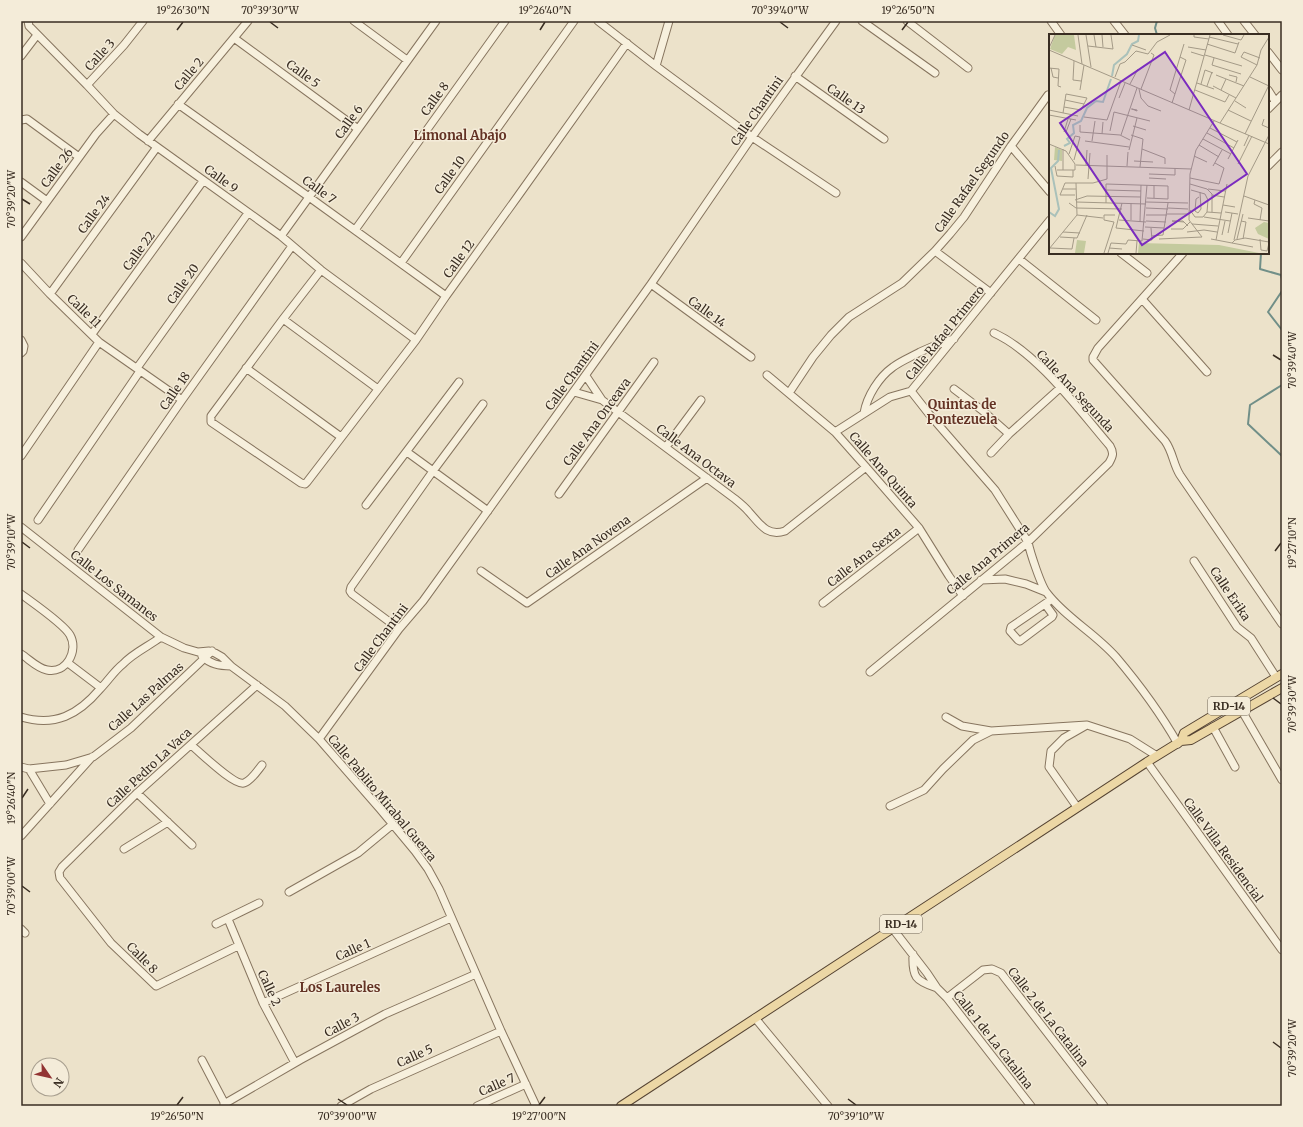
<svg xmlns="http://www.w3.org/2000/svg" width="1303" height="1127" font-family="Merriweather,serif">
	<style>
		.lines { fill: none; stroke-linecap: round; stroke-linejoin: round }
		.stream { stroke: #718f88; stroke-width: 2 }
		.minor-casing { stroke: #87755f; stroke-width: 9 }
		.major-casing { stroke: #564433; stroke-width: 10 }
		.minor { stroke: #f7f0dd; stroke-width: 7 }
		.major { stroke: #ecd7a5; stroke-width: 8 }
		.ticks { fill: none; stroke: #392d22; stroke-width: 1.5 }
		.labels { text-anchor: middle; stroke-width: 3; stroke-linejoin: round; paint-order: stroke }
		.shield { fill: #f4ecd9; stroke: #716659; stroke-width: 1 }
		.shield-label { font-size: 11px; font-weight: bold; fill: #392d22 }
		.street-label { font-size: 12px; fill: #392d22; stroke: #f4ecd9 }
		.neighbourhood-label { font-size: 13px; font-weight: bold; fill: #633224; stroke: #f4ecd9 }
		.inset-river { fill: none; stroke: #aac1ba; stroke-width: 2 }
		.inset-road { fill: none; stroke: #a49a87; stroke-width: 1 }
		.view { fill: #7b2cbf; fill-opacity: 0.15; stroke: #7b2cbf; stroke-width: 2 }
		.inset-edge { fill: none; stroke: #392d22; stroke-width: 2 }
		.neatline { fill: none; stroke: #392d22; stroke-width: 1.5 }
		.ticks-label { font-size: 10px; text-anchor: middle; fill: #392d22 }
	</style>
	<rect width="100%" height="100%" fill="#ece2ca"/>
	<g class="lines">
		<path class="stream" d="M1157 21 1155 28 1157 35
			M1261 253 1260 269 1281 275 1282 279
			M1282 291 1268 312 1282 330
			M1282 385 1250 405 1248 424 1282 456"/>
		<defs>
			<path id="minor" d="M28 21 29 26 87 85 114 114 139 134 281 236 321 270 416 340
				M354 21 407 60
				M598 21 656 66 752 137 836 193
				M862 21 935 73
				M907 21 968 68
				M1051 21 1061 35
				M1114 21 1125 35
				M1218 21 1228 35
				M1244 21 1255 35
				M234 38 358 129
				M1268 52 1282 70
				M21 56 37 35
				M656 66 669 21
				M795 76 884 139
				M87 85 124 45 143 21
				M1268 90 1275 101
				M178 104 309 197 446 296
				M1268 109 1282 95
				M21 120 27 119 79 157
				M148 141 248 21
				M1011 146 1050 192
				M1268 166 1282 152
				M21 182 47 201
				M355 230 505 21
				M281 236 436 21
				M21 237 96 134 114 114
				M935 251 991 293
				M1121 253 1147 273
				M1183 253 1098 348 1093 357V360L1165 441C1173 452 1173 464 1180 475L1282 624
				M1019 259 1096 320
				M21 263 50 294 99 342 182 400
				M401 263 574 21
				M321 270 283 319 211 416V422L301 483 305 484 307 482 416 340 446 296 518 196 627 43
				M651 284 751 357
				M50 294 157 147
				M1142 299 1207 372
				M283 319 378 389
				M92 334 203 181
				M21 340 24 346 23 351 21 353
				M137 368 248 213
				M246 368 341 437
				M767 375 835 432 866 467 919 528 949 576 963 596
				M586 376 602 400 735 499C740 503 745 507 749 512 760 524 767 537 785 531L866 467
				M954 389 983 411 1009 434
				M911 391 929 414 995 490 1028 542C1030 552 1041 586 1047 593 1066 618 1095 633 1116 657 1138 683 1161 714 1178 744
				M574 392 602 400
				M789 393 813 357 831 335 849 317 902 283 935 251 950 234 964 217 1011 146 1048 95
				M864 413C867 396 879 377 893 367 901 361 911 357 920 352 931 347 942 342 954 339
				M835 432 890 397 911 391 1050 220
				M666 447 701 400
				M407 452 488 511
				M991 453 1009 434 1060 388
				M21 456 99 342
				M559 494 654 362
				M366 505 459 382
				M38 520 140 371
				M21 527 161 637 184 648 198 652 209 651 215 653 222 657 231 666 285 706 319 739 380 809 415 851 428 869 439 889 501 1031 536 1106
				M78 550 182 400 292 246
				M1194 561 1237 627 1251 638 1276 677
				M481 571 527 603 707 478
				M981 580 1005 579 1026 584 1046 592
				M21 594C33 603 64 624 70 635 79 651 66 674 47 670 37 668 29 659 21 654
				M823 603 919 528
				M1045 604 1053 615 1052 617 1020 641 1018 640 1010 631 1011 627 1052 599
				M399 629 352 594 350 591 351 587 433 471 483 404
				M202 656C210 664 219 666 231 666
				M68 663 101 688
				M870 672 1028 542 1109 463C1113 456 1114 453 1110 446 1079 410 1038 353 994 333
				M1242 711 1282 780
				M21 717C55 727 78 715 100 689 108 681 114 671 123 664 133 653 149 646 161 637
				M946 717 962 726 991 731
				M1213 727 1235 767
				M319 739 399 629 423 601 651 284 752 137 836 21
				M191 745C200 752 234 786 244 783 251 781 258 770 262 765
				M1147 762 1282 950
				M21 767 29 769 66 765 93 757 131 728 212 651
				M29 769 50 804
				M137 793 192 845
				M890 806 924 790 943 769 973 740 991 731 1087 725 1130 739 1157 756
				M1077 807 1049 767 1051 751 1064 738 1085 726
				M21 836 92 757
				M124 849 168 822
				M289 892 358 853 393 824
				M228 919 263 1003 295 1063
				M216 924 259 903
				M21 929 25 933
				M893 929 927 973 937 988 947 998 1031 1106
				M238 946 156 986 111 943 60 878 59 872 62 867 137 793 257 685
				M913 954C912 977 915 981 937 988
				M947 998 983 970 992 969 1001 973 1104 1106
				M263 1003 451 918
				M755 1018 828 1106
				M202 1060 226 1106
				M224 1104 300 1060 385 1014 476 974
				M341 1106 371 1089 501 1031
				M477 1106 526 1084"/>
			<path id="major" d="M1181 741 1184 733 1282 674
				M621 1106 1147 762 1181 741 1191 740 1282 688"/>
		</defs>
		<use href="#minor" class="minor-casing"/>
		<use href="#major" class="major-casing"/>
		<use href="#minor" class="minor"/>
		<use href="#major" class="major"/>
	</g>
	<path class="ticks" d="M270 22 278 28M780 22 788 28M177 30 183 22M540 30 545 22M902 30 908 22M22 199 30 204M1273 355 1281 360M22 542 30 548M1275 551 1281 543M1273 698 1281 704M22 798 28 789M22 886 30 892M1273 1042 1281 1048M338 1099 347 1105M848 1099 856 1105M177 1105 183 1097M539 1105 545 1097"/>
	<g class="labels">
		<g class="shield">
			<rect x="1208" y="697" width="42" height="18" rx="3"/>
			<rect x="880" y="915" width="42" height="18" rx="3"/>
		</g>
		<g class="shield-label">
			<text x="1229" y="710">RD-14</text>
			<text x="901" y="928">RD-14</text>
		</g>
		<g class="street-label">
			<text transform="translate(100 55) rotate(-48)" y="4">Calle 3</text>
			<text transform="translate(189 74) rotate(-50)" y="4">Calle 2</text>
			<text transform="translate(303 74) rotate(36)" y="4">Calle 5</text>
			<text transform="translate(435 99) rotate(-54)" y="4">Calle 8</text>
			<text transform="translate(846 99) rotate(35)" y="4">Calle 13</text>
			<text transform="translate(757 111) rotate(-55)" y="4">Calle Chantini</text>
			<text transform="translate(349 122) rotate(-54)" y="4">Calle 6</text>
			<text transform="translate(57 168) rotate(-54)" y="4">Calle 26</text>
			<text transform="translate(450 175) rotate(-54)" y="4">Calle 10</text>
			<text transform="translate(221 179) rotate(36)" y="4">Calle 9</text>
			<text transform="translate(972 182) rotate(-55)" y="4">Calle Rafael Segundo</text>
			<text transform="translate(319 190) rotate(36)" y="4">Calle 7</text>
			<text transform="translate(94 214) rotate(-54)" y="4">Calle 24</text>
			<text transform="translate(139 251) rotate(-54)" y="4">Calle 22</text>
			<text transform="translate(459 259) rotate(-54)" y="4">Calle 12</text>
			<text transform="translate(183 284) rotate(-55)" y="4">Calle 20</text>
			<text transform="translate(84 311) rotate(44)" y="4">Calle 11</text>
			<text transform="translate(707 312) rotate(36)" y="4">Calle 14</text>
			<text transform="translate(945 333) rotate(-51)" y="4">Calle Rafael Primero</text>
			<text transform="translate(572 376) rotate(-54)" y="4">Calle Chantini</text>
			<text transform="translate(175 391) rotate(-55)" y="4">Calle 18</text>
			<text transform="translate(1075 391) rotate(47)" y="4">Calle Ana Segunda</text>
			<text transform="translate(597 422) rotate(-54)" y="4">Calle Ana Onceava</text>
			<text transform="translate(696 456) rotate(37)" y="4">Calle Ana Octava</text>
			<text transform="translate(883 470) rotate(49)" y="4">Calle Ana Quinta</text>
			<text transform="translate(588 547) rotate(-35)" y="4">Calle Ana Novena</text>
			<text transform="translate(864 557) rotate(-38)" y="4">Calle Ana Sexta</text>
			<text transform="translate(988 559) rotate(-40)" y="4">Calle Ana Primera</text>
			<text transform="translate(114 586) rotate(38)" y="4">Calle Los Samanes</text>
			<text transform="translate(1230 594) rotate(56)" y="4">Calle Erika</text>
			<text transform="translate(381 638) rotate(-53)" y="4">Calle Chantini</text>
			<text transform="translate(146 697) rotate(-42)" y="4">Calle Las Palmas</text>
			<text transform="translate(149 768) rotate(-43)" y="4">Calle Pedro La Vaca</text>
			<text transform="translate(382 798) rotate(50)" y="4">Calle Pablito Mirabal Guerra</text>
			<text transform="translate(1223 850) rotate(54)" y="4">Calle Villa Residencial</text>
			<text transform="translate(353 950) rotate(-24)" y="4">Calle 1</text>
			<text transform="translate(142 958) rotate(45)" y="4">Calle 8</text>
			<text transform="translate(269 988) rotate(65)" y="4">Calle 2</text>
			<text transform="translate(1048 1017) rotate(52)" y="4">Calle 2 de La Catalina</text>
			<text transform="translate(342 1025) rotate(-28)" y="4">Calle 3</text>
			<text transform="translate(993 1040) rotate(52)" y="4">Calle 1 de La Catalina</text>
			<text transform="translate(415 1056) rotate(-24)" y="4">Calle 5</text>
			<text transform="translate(497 1085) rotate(-24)" y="4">Calle 7</text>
		</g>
		<g class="neighbourhood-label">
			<text x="460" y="140">Limonal Abajo</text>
			<text x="962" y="409">Quintas de<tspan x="962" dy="15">Pontezuela</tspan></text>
			<text x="340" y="992">Los Laureles</text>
		</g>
	</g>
	<g transform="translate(1049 34)">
		<rect width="220" height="220" fill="#ece2ca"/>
		<path d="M6 1H25L27 16 19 13 13 20 1 15ZM6 113 13 116V127L5 126ZM215 188 220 189V205L209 200 206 194ZM28 206 37 207 35 219H26ZM90 209 170 211 210 219H89Z" fill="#c4ca9e"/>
		<path class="inset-river" d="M63 42 65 31 78 20 83 10 89 7 90 1M15 112 21 109 18 105 25 99 24 91 32 87 38 74 47 67 54 68 62 45M0 178 6 182 10 175 2 134 9 127 10 116"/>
		<path class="inset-road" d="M29 1 33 30M37 1 42 33M45 1 47 13M53 1 54 13M145 1V3L160 5M174 1 192 6 195 1M160 3 189 10M158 10 186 19 190 8M83 11 97 16M39 12 64 15 62 1M139 13 157 16M0 14 6 1M0 16 220 110M142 18 155 22M156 21 193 32M165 24 163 31 192 40M25 27 24 46 32 47M208 31 192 23 195 18 211 24M0 34 10 35 9 52 12 53M2 34 4 43 9 44M167 41 195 52M180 41 188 43 187 48M66 43 71 30 76 28 87 17 99 20 108 8 121 1M201 43 220 52M148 49 165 55M81 50 89 35M152 50 156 36 164 39M158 52 163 38M164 52 187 64M90 55 92 64 99 72 112 77M92 55 105 21 102 19M31 56 35 31M146 56 176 68 180 61M172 56 177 45M126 60 121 56 135 10M70 64 76 49M16 66 35 70M186 67 197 74M123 69 137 26 131 23M82 75H83L88 77V76L83 75M0 76 29 82M140 76 161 1M179 76 202 87M14 79 17 60 38 64 32 76 15 73M0 81 27 86M35 83 58 86 72 47M215 85 213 91 220 94M171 89 208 31 212 16 220 3M31 91V98L71 101 81 106M84 92 97 96M161 94 188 108M61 97 65 78 101 87M15 98 19 85M17 98 22 85M158 99 185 114M53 100 54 88M196 100 220 51M72 101 88 54M82 101 94 105 91 133M154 105 182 120M36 107 80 113M43 107 46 87M0 110 17 117 26 130V136H8M150 111 170 123M195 112 200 101M93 115 116 124V130M80 116 88 84M20 120 26 102 31 103 25 126M145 122 158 128M179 125 189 106M85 127 104 128M189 130 203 102M27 131 142 135M37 131 38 116M6 132 8 142 24 143V136M78 132 79 118M164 132 173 116M14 136V115M100 140 126 141V134M100 144 117 145M141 144 170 150 175 134 166 129M39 145 41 119M58 145V121M57 150 119 152V165L98 164M141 150 158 155 163 160V178M14 155H27M159 155 176 157M57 156 92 157M26 161H11L16 149H44L58 145M163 161 175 163M195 162 220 171M150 163 147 165 146 177 149 179 152 175 151 158M105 164V151M26 166 38 162 92 163M206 166 205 170 213 174 211 186M27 168 97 170M97 168 139 169M20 169 27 174 73 175M57 169V150M73 169 67 194 95 197M174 171 186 173M97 174 119 175M119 174 139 175M141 176 146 183H154L158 178 159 166 156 160 142 156M158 178 172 179M176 178 189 180M118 180H139M28 181 54 184M97 181H118M155 183 181 187M199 184 220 187M70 186 97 188M82 186V169M97 187 117 188M192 187 197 188 194 205M91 188 92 151M135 188 123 187H134L139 192M143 190 169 192M96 193 115 194M122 195H134L141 188M14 198 31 199M138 198 155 196 168 198M179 199 183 179M173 201 176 187M103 202 114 201 119 169M11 203 28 204 38 181M94 205 103 206 102 194M110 205 153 203 140 186 141 140 147 116 165 87M162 205 204 213M188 205 194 180M211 205 212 216 218 217 220 209M167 206 178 150M185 206 199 142 220 101M183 209 186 206 196 204 220 208M1 214 23 215 25 204M60 214 73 215M0 215 28 181 27 149M55 219 65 188 55 186V181H66M59 219 62 209 77 210 79 206 93 207 98 151M87 219 88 207"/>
		<path class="view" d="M116 18 198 140 93 211 11 89Z"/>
		<rect width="220" height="220" class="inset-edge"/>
	</g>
	<rect width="1303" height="1127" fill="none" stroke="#f4ecd9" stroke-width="44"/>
	<g transform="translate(50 1077) rotate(124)"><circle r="19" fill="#f4ecd9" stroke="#a9a090"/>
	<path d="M0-3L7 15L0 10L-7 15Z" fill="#923433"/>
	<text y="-6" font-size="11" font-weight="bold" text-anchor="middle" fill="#392d22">N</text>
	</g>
	<rect x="22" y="22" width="1259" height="1083" class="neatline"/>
	<g class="ticks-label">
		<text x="183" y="14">19°26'30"N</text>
		<text x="270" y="14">70°39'30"W</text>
		<text x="545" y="14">19°26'40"N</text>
		<text x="780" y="14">70°39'40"W</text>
		<text x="908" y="14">19°26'50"N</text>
		<text transform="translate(11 199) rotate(-90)" y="4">70°39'20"W</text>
		<text transform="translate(1292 360) rotate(-90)" y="4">70°39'40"W</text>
		<text transform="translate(11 542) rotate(-90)" y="4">70°39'10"W</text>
		<text transform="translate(1292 543) rotate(-90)" y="4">19°27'10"N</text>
		<text transform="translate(1292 704) rotate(-90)" y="4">70°39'30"W</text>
		<text transform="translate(11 798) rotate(-90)" y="4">19°26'40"N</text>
		<text transform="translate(11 886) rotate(-90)" y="4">70°39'00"W</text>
		<text transform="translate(1292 1048) rotate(-90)" y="4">70°39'20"W</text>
		<text x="177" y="1120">19°26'50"N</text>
		<text x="347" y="1120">70°39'00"W</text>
		<text x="539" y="1120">19°27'00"N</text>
		<text x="856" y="1120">70°39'10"W</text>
	</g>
</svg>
